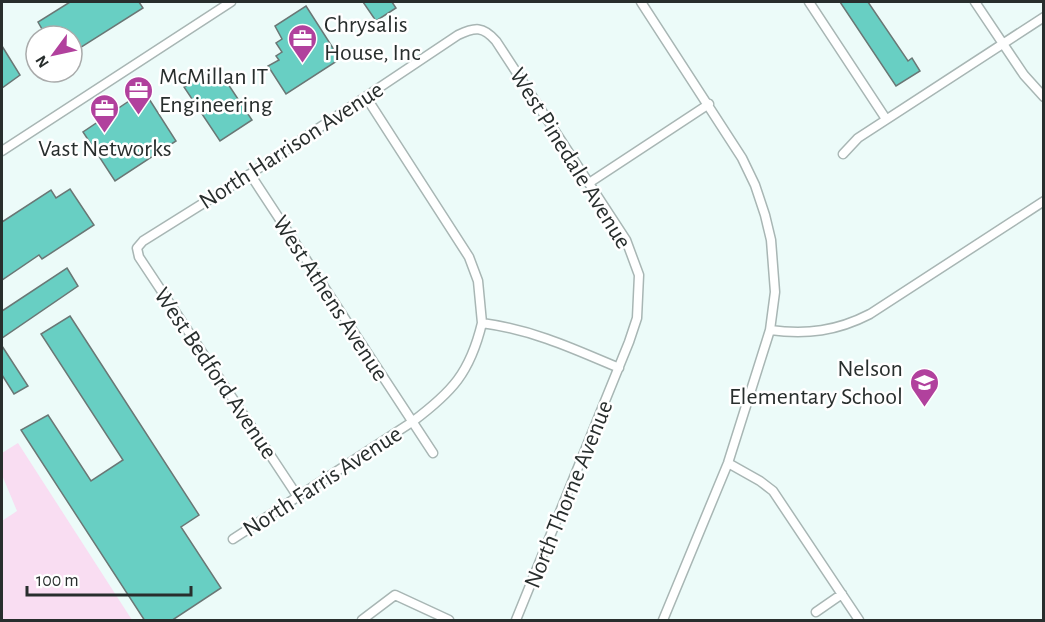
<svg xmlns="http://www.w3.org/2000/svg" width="1045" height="622" font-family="'Alegreya Sans',sans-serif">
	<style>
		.green { fill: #f9ddf2 }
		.building { fill: #68cfc3; stroke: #6a7775; stroke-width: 1.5 }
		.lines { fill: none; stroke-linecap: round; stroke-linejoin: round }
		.street-casing { stroke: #a8b6b4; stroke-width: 11 }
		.street { stroke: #fff; stroke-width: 8 }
		.labels { text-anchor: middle; stroke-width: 5; stroke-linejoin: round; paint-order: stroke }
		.poi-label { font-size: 24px; fill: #282e2d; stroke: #fff; text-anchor: start }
		.street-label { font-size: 24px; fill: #282e2d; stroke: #fff }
	</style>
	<rect width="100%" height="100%" fill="#ecfbf9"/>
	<path class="green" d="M18 443 132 620H2V521L17 511 2 475V453Z"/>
	<path class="building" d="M70 2H139L143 8 72 53V36H46L38 22Z
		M363 2H392L396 8 376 21Z
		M840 2H868L908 61 912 58 920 71 896 86Z
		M306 6 340 59 286 94 268 66 279 60 276 56 282 52 276 43 282 39 275 26Z
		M2 46 20 75 2 88Z
		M216 66 252 120 220 141 184 87Z
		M144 91 176 141 115 181 83 132Z
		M70 189 94 225 42 259 39 255 2 280V222L51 190 56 198Z
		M67 268 78 286 2 338V311Z
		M70 316 199 515 181 527 221 588 171 621H145L21 430 48 415 91 481 123 460 41 334Z
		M2 346 28 386 14 394 2 375Z"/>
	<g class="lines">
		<defs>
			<path id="street" d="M641 2 742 158 755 185 765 215 771 240 775 292 770 330 728 463 663 620
				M809 2 886 119
				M975 2 1024 75 1044 97
				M366 97 469 257 478 281 482 323C533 330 572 348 619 368
				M2 151 231 2
				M843 154 858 138 1044 17
				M250 174 433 453
				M589 183 709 104
				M770 330C807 335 837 331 870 314L1044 201
				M728 463 760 481 773 491 859 620
				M298 497 139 257 137 248 143 241 250 174 458 35C475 27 483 26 496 41L626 240 639 275 637 318 629 342 516 620
				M233 539 412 422C452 392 470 373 482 323
				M816 612 842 594
				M362 620 395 595 449 620"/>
		</defs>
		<use href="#street" class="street-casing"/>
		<use href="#street" class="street"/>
	</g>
	<defs>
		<symbol id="office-pin" viewBox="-11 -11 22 30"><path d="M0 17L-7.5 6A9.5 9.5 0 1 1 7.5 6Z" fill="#b1419d" stroke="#fff"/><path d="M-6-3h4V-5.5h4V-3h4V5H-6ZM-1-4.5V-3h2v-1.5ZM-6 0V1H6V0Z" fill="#fff"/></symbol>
		<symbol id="school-pin" viewBox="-11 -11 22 30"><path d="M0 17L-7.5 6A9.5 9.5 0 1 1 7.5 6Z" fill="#b1419d" stroke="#fff"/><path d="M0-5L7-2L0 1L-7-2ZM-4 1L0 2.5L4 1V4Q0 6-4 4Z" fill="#fff"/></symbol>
	</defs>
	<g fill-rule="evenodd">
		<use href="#office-pin" x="286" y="22" width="33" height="45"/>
		<use href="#office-pin" x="122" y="74" width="33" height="45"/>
		<use href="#office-pin" x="88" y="92" width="33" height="45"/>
		<use href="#school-pin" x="908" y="366" width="33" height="45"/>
	</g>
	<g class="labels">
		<g class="poi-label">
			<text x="324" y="32">Chrysalis<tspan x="324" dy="28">House, Inc</tspan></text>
			<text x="159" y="84">McMillan IT<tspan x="159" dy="28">Engineering</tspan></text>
			<text x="105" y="156" text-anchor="middle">Vast Networks</text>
			<text x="903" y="376" text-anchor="end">Nelson<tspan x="903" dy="28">Elementary School</tspan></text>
		</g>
		<g class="street-label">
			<text transform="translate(291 145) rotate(-33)" y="8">North Harrison Avenue</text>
			<text transform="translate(571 158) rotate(58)" y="8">West Pinedale Avenue</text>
			<text transform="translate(331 298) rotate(57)" y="8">West Athens Avenue</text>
			<text transform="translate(216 373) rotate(56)" y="8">West Bedford Avenue</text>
			<text transform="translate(322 481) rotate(-33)" y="8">North Farris Avenue</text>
			<text transform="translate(568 494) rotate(-68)" y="8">North Thorne Avenue</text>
		</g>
	</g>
	<rect width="1045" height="622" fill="none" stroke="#282e2d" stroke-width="6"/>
	<g transform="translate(54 54) rotate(237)"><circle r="28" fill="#ffffff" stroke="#a9abab" stroke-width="1.5"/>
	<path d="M0-4.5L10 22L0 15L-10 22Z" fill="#b1419d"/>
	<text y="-9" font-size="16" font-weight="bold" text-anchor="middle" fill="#282e2d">N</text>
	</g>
	<path d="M27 586v9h164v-9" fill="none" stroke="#282e2d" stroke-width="3"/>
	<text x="36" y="586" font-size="18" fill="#282e2d" stroke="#ffffff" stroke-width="4.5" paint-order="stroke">100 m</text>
</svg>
